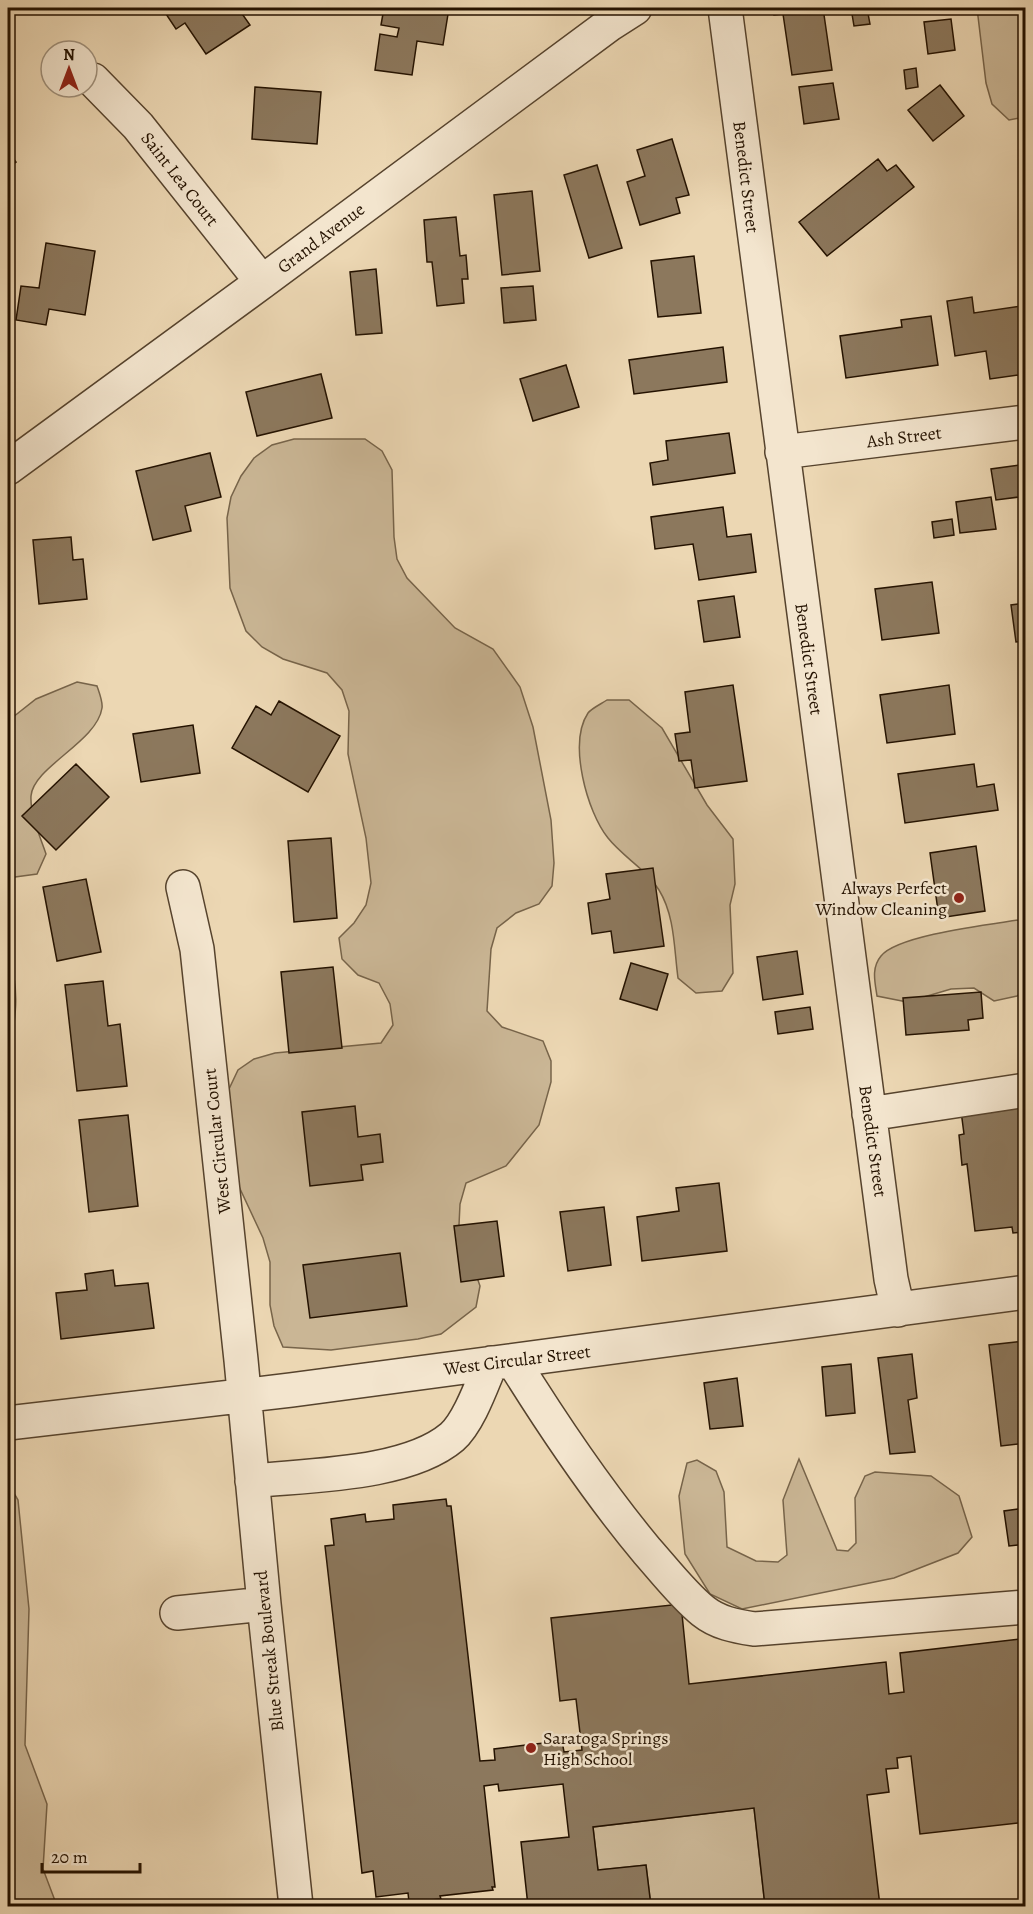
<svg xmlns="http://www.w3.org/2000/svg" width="1033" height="1914" font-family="Alegreya,serif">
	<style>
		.green { fill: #cab695; stroke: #77644a; stroke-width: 1.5 }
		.building { fill: #8c785d; stroke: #241200; stroke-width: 1.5 }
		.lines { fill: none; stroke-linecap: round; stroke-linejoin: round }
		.minor-casing { stroke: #56432d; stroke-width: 36 }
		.minor { stroke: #f3e5ce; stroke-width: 33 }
		.poi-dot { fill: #8f2418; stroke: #f3e5ce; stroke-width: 2 }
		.labels { text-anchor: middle; stroke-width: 5; stroke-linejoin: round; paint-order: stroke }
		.street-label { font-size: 18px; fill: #241200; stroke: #f3e5ce }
		.poi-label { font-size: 18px; fill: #241200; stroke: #f3e5ce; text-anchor: end }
	</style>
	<rect width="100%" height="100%" fill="#ecd7b3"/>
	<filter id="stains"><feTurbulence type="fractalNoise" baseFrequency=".00333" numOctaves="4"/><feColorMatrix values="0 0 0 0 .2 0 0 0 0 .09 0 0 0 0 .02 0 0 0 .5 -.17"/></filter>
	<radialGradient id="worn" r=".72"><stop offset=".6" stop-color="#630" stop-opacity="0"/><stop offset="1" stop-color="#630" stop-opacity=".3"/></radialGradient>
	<path class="green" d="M977 8H1025V117L1009 120 992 104 986 83Z
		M294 439H365L382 451 392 470 394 537 397 559 407 578 455 628 493 649 520 687 533 727 551 820 554 863 552 886 539 904 516 913 497 928 491 949 487 1011 502 1027 543 1041 551 1061V1082L539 1125 506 1166 466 1183 460 1204 459 1225 480 1286 476 1307 441 1334 418 1339 331 1350 283 1347 274 1326 270 1305V1262L263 1238 235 1178 228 1135 229 1089 238 1070 254 1059 275 1053 381 1043 393 1025 390 1004 379 983 358 975 342 959 339 938 354 923 366 905 371 883 366 838 348 754 349 711 342 690 327 673 283 659 262 647 246 631 230 588 227 518 231 497 241 476 254 458 272 445Z
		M77 682 97 686C99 692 103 702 102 708 97 742 33 767 31 796 30 815 40 836 46 854L37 874 15 877 8 881V721L36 699Z
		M607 700H629L662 728 707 805 733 839 735 884 730 905 733 973 722 991 696 993 678 978C674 949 675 916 659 890 647 870 623 857 608 838 587 812 568 743 588 713 592 708 601 704 607 700Z
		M1025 919V991L1017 996 994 1001 974 988 951 989 907 1002 877 996C875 982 871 968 881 956 899 934 996 924 1025 919Z
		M8 955C21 988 15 1022 9 1056Z
		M799 1459 837 1550 848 1551 856 1543 855 1498 865 1476 875 1472 931 1476 959 1496 972 1537 958 1553 894 1578 742 1609 710 1594 685 1554 679 1496 687 1463 697 1460 716 1471 724 1492 727 1547 756 1561 778 1562 787 1555 783 1500Z
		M8 1483 18 1500 29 1609 25 1745 47 1804 43 1869 57 1906H8Z
		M754 1808 765 1906H651L646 1865 598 1870 593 1827Z"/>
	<path class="building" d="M162 8H238L250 25 206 54 185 23 176 29Z
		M384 8H449L443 45 417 41 412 75 375 70 380 34 397 37 399 28 381 25Z
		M773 8H823L832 70 792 75 783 14 774 15Z
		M851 8H867L870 24 854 26Z
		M951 19 955 50 928 54 924 22Z
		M916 68 918 87 906 89 904 70Z
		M833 83 839 119 804 124 799 87Z
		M940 85 964 116 933 141 908 110Z
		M255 87 321 92 317 144 252 139Z
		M672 139 689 195 676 198 680 213 640 225 627 182 645 176 637 150Z
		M8 151 16 162 8 168Z
		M878 159 887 171 896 165 914 187 827 256 799 222Z
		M597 165 622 248 589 258 564 175Z
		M532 191 540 271 502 275 494 195Z
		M456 217 460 256 466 255 468 279H462L464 303 437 306 432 262H427L424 220Z
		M46 243 95 251 85 315 49 309 46 325 16 320 21 286 39 288Z
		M694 256 701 313 658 317 651 261Z
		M376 269 382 333 356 335 350 272Z
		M533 286 536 320 504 323 501 288Z
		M972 297 974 313 1021 306 1026 336V374L990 379 986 351 955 356 947 301Z
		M931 316 938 365 846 378 840 336 902 327 901 320Z
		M723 347 727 382 634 394 629 360Z
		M566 365 579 407 533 421 520 379Z
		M321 374 332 418 257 436 246 392Z
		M729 433 735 473 653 485 650 463 668 460 666 441Z
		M210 453 221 497 185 506 191 531 153 540 136 471Z
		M1026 464V513H1022L1019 497 996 500 991 469Z
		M991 497 996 529 960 533 956 502Z
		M723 507 727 537 751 534 756 572 699 580 693 544 655 549 651 517Z
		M952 519 954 535 934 538 932 522Z
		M71 537 73 560 83 559 87 599 39 604 33 540Z
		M932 582 939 633 882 640 875 589Z
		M734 596 740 637 704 642 698 601Z
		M1026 603V641L1016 642 1011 605Z
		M733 685 747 781 695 788 691 760 679 761 675 734 690 732 685 692Z
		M949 685 955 734 887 743 880 695Z
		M1026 685V705H1022L1020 686Z
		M279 701 340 736 308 792 232 748 256 706 271 715Z
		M193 725 200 773 141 782 133 734Z
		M76 764 109 797 56 850 22 816Z
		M974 764 977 787 994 784 998 810 905 823 898 774Z
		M331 838 337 918 294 922 288 841Z
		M976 846 985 911 939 918 930 853Z
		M653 868 664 946 614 953 611 931 592 934 588 903 610 899 606 874Z
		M86 879 101 952 57 961 43 887Z
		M797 951 803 994 763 1000 757 957Z
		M631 963 668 974 657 1010 620 999Z
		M333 967 342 1048 289 1053 281 972Z
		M103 981 108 1026 120 1024 127 1086 77 1091 65 985Z
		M981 992 983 1018 968 1020 969 1030 906 1035 903 998Z
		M810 1007 813 1029 778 1034 775 1012Z
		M1026 1103V1232L1013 1233 1012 1227 975 1231 967 1164 962 1165 959 1135 964 1134 961 1111Z
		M355 1106 358 1137 380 1134 383 1162 361 1165 363 1180 310 1186 302 1112Z
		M128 1115 138 1206 89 1212 79 1120Z
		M719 1183 727 1251 642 1261 637 1217 679 1211 676 1188Z
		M604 1207 611 1265 568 1271 560 1212Z
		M497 1221 504 1276 461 1282 454 1226Z
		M400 1253 407 1306 310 1318 303 1265Z
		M113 1270 115 1286 148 1283 154 1328 61 1339 56 1293 87 1290 85 1274Z
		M1026 1341V1443L1001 1446 989 1345Z
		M912 1354 917 1398 908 1400 915 1452 890 1454 878 1358Z
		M851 1364 855 1413 826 1416 822 1367Z
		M737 1378 743 1426 710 1429 704 1383Z
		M446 1499 447 1506H451L480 1761 495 1760 494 1749 526 1745 562 1741 564 1752 582 1750 576 1699 560 1701 551 1618 681 1604 689 1684 886 1662 889 1694 904 1692 900 1653 1020 1639 1026 1684V1822L920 1834 911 1756 897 1758 898 1768 886 1769 889 1792 867 1795 880 1906H765L754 1808 593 1827 598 1870 646 1865 651 1906H528L521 1842 569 1837 563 1784 499 1791 498 1784 484 1786 495 1887H492L493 1890 440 1896 441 1899 409 1902 408 1893 376 1897 373 1871 362 1873 325 1546 334 1545 331 1519 365 1514 366 1522 394 1519 393 1505Z
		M1026 1508V1544L1009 1546 1004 1511Z"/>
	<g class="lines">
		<defs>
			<path id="minor" d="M725 8 891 1279 898 1310
				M93 80 138 126 262 282
				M782 452 1026 422
				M8 468 262 282 610 24 635 8
				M183 887 197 949 241 1360 264 1604 296 1906
				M869 1114 1026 1090
				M513 1361C554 1427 597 1491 647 1551 663 1569 684 1596 703 1611 718 1623 735 1626 754 1629L1026 1607
				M8 1423 291 1390 1026 1292
				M252 1481C310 1475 407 1475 452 1437 469 1422 482 1384 491 1363
				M177 1613 264 1604"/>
		</defs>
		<use href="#minor" class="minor-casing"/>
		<use href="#minor" class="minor"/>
	</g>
	<g class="poi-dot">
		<circle cx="959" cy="898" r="6"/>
		<circle cx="531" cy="1748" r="6"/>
	</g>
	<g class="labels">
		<g class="street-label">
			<text transform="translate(746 177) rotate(83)" y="6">Benedict Street</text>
			<text transform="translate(180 179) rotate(52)" y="6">Saint Lea Court</text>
			<text transform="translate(321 238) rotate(-37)" y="6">Grand Avenue</text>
			<text transform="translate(904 437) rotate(-7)" y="6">Ash Street</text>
			<text transform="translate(809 659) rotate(82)" y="6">Benedict Street</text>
			<text transform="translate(217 1141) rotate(-96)" y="6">West Circular Court</text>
			<text transform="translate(873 1141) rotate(82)" y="6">Benedict Street</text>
			<text transform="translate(517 1360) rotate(-7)" y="6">West Circular Street</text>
			<text transform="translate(269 1651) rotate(-96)" y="6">Blue Streak Boulevard</text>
		</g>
		<g class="poi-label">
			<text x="947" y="894">Always Perfect<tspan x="947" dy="21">Window Cleaning</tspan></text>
			<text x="543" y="1744" text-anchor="start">Saratoga Springs<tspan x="543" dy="21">High School</tspan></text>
		</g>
	</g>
	<rect width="1033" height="1914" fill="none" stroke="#ecd7b3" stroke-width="30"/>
	<rect x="9" y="9" width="1015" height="1896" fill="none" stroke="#241200" stroke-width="3"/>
	<rect x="15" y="15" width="1003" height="1884" fill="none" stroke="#241200" stroke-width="1.5"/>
	<g transform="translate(69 69)"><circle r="28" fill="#f3e5ce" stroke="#a0917c" stroke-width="1.5"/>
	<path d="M0-4.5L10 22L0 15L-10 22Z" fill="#8f2418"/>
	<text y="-9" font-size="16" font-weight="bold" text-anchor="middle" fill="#241200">N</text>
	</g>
	<path d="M42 1863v9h98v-9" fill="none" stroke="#241200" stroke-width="3"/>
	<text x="51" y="1863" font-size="18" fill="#241200" stroke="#f3e5ce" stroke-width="4.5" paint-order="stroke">20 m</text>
	<rect width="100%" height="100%" filter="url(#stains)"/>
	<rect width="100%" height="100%" fill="url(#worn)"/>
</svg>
